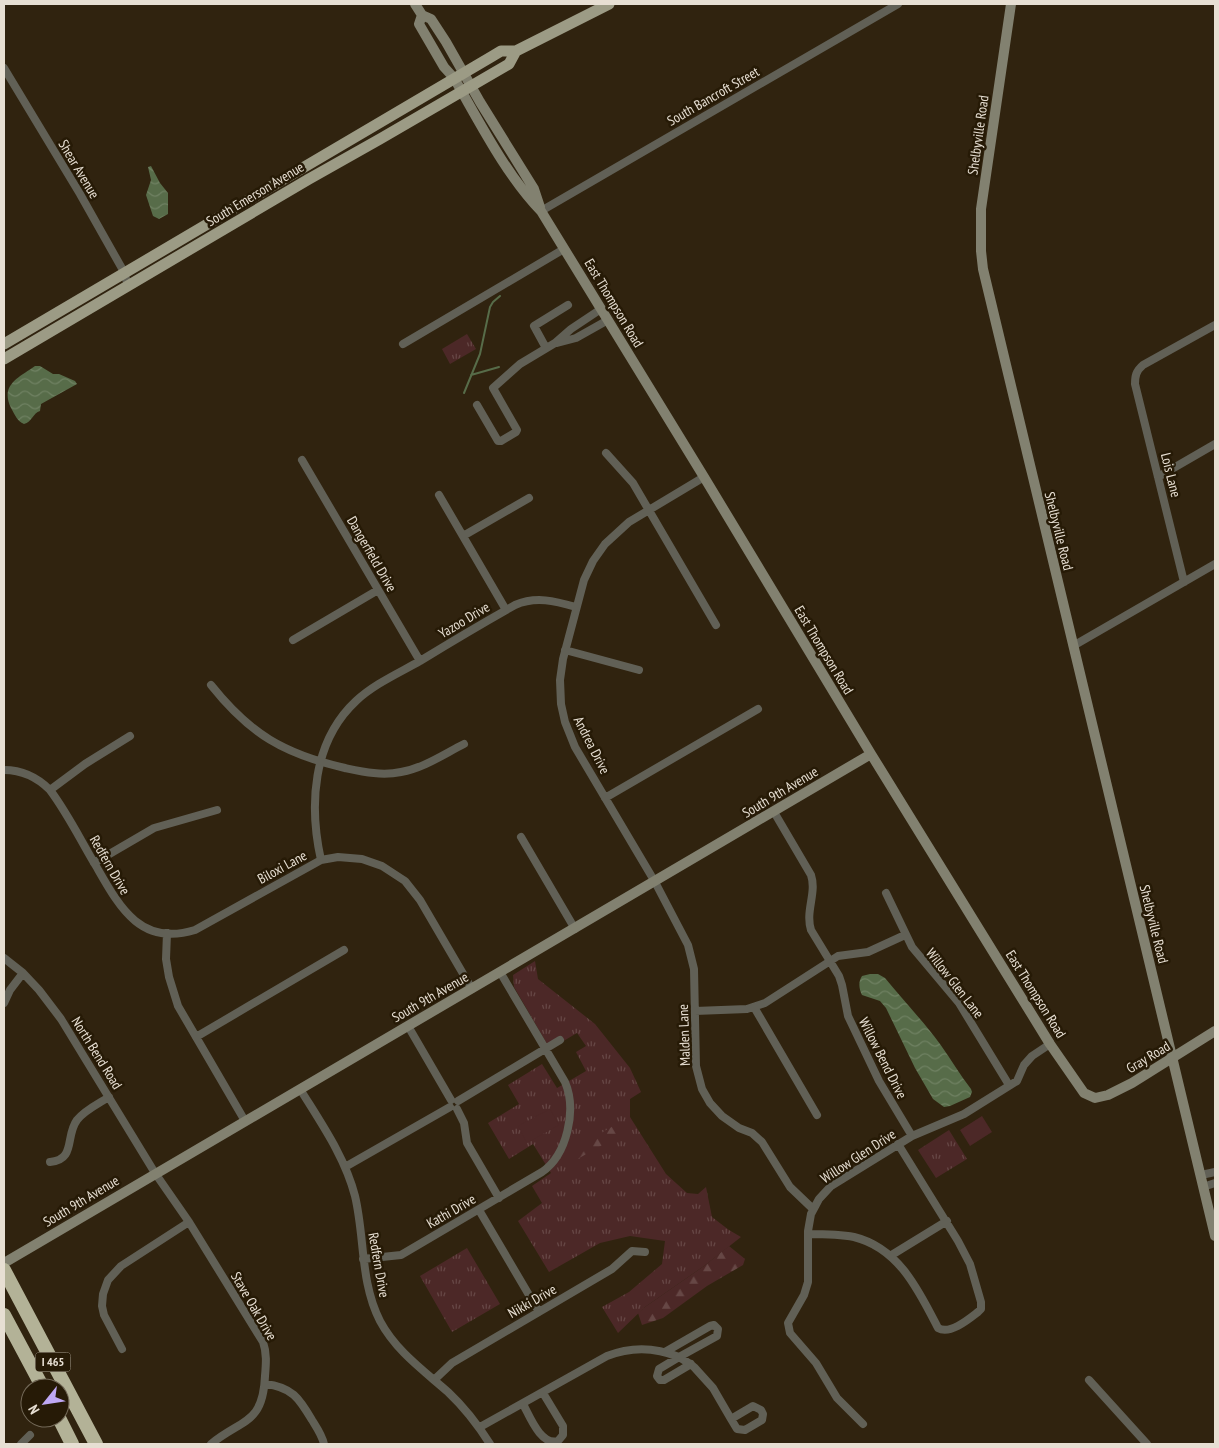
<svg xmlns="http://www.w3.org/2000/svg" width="1219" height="1448" font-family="'PT Sans Narrow',sans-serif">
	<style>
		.grass { fill: url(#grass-tufts) }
		.forest { fill: url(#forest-firs) }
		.pitch { fill: #4c2827 }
		.water { fill: url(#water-waves) }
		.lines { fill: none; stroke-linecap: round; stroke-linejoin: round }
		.stream { stroke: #576c49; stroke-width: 2 }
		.street { stroke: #616056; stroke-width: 8 }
		.secondary { stroke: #828170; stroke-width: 10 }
		.primary { stroke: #9c9b85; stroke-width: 11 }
		.highway { stroke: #b3b297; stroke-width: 14 }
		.labels { text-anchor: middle; stroke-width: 5; stroke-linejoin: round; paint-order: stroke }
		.shield { fill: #261a06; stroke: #ada496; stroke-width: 1 }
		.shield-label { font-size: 12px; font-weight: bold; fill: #e7dfd3 }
		.street-label { font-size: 14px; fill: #e7dfd3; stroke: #261a06 }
	</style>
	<defs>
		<pattern id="grass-tufts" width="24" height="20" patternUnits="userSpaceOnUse" patternTransform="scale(1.25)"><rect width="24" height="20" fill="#4c2827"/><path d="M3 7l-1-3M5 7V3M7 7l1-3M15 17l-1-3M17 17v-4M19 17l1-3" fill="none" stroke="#664745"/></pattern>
		<pattern id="forest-firs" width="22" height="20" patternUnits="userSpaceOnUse" patternTransform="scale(1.25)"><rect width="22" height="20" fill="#4c2827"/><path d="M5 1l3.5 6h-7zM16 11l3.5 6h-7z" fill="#664745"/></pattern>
		<pattern id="water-waves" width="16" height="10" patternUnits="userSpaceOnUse" patternTransform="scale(1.25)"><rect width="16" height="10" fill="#576c49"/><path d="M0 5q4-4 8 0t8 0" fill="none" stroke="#6f8162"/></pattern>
	</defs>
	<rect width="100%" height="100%" fill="#30230f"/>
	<path class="grass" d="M467 334 476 349 450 364 442 349Z
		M535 961 538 979 595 1024 630 1068 641 1092 630 1099V1117L666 1174 687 1193 698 1194 706 1187 712 1217 729 1230 741 1237 704 1266 645 1307 618 1333 602 1307 629 1292 662 1264 665 1241 630 1236 600 1243 549 1272 518 1221 542 1203 532 1186 551 1173 533 1144 509 1159 488 1123 519 1104 508 1085 542 1064 557 1088 586 1071 576 1052 586 1046 577 1033 550 1049 514 987 513 975Z
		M949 1130 967 1159 936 1178 918 1150Z
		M467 1248 500 1304 452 1332 420 1276Z"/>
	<path class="forest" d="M613 1126 619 1131 615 1138 565 1166H560V1158Z
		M729 1246 745 1259 743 1265 707 1286 663 1318 642 1325 638 1313 645 1307 704 1266Z"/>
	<path class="pitch" d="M550 1109 559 1125 527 1143 518 1126Z
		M982 1116 992 1132 970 1146 960 1130Z"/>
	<path class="water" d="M151 166 160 183 168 193V214L159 219 153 216 146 195 151 180 148 167Z
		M35 366H40L53 374H59L75 381 77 384 41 404 40 411C33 413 32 422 24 424 17 421 15 415 11 408 0 385 18 378 35 366Z
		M870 974H878L885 978C903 1000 923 1021 940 1044 951 1059 960 1075 971 1089L972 1092 970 1097 950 1106 944 1107 933 1099 915 1068 886 1008 880 1001 862 995C859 989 858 982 862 976Z"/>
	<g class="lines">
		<path class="stream" d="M471 375 499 367
			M464 393 480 354 490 307 493 302 500 296"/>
		<path class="street" d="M4 68 80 194 124 272 128 286
			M541 211 898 4
			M557 343 576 338 608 320
			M403 344 564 249
			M546 348 534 326 568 305
			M477 405 498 441H501L516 432 517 430 493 388 520 364 555 343 571 329 601 309
			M606 453 633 483 716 625
			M302 460 420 661
			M704 477 629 522 605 544 593 561 584 580 563 659 560 680 561 704 565 722 575 747 655 882 688 945 694 969 696 1066 702 1089 710 1103 722 1116 739 1128 752 1133 762 1142 790 1187 813 1209
			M1158 477 1215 444
			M439 495 506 610
			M463 536 529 498
			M1184 582 1135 384C1135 376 1136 371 1143 365L1215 325
			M293 640 378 590
			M1073 646 1215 564
			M565 650 639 670
			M211 685C250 734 284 754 345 768 364 772 382 776 401 772 424 768 444 754 464 744
			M4 770C23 770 37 777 50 790 68 814 81 841 96 866 119 906 140 947 195 930L321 860 338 857 362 859 382 866 405 881 420 900 472 989
			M50 790 85 764 130 736
			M605 798 758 709
			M774 812 811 875C817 893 805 911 811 930L839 976 842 985 848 1016 879 1081 912 1136
			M521 837 575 929
			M321 860C309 806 312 742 356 701 374 684 399 673 420 661 451 642 483 623 515 605 536 596 555 601 576 607
			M94 863 154 828 217 810
			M886 893 912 947 959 1003 1009 1085
			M167 933 166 959 169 977 178 1006 245 1121
			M4 958 23 973 39 990 61 1019 155 1173 189 1222 263 1342C267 1353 266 1364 265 1376 263 1425 241 1419 211 1444
			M4 1003 10 990 23 973
			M754 1007 817 1115
			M695 1011 747 1009 765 1003 838 956 868 952 905 935
			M408 1026 451 1100
			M196 1037 344 950
			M300 1089C321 1123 345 1157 355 1196 365 1238 360 1282 380 1321 396 1351 423 1370 448 1392 465 1408 478 1425 490 1444
			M458 1101 560 1040
			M457 1109 464 1123 467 1143 499 1198
			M50 1162C76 1160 65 1136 77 1120 85 1110 98 1104 109 1097
			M345 1167 450 1107
			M1201 1175 1215 1172
			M1203 1187 1215 1183
			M479 1210 539 1312
			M808 1234C823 1234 839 1234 854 1237 899 1248 919 1291 938 1328 950 1335 969 1319 978 1312L981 1309V1302L970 1264 958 1241 898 1144
			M890 1256 947 1221
			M363 1259 401 1255 542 1172C567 1155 577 1110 565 1082L500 972
			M122 1349 104 1315 102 1306 103 1294 108 1280 121 1266 189 1222
			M691 1364 664 1380H660L657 1376 659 1369 679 1357C684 1360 689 1363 694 1367L713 1388 731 1419
			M434 1380 452 1363 612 1269 632 1251 645 1252
			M1089 1380 1147 1444
			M265 1384C292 1387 299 1398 312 1420 317 1428 322 1435 324 1444
			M523 1404C530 1417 541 1446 558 1441L563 1435V1426L543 1393
			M753 1406 761 1410 763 1414 762 1420 745 1430 737 1429 731 1419Z
			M863 1424 837 1398 816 1363 790 1333 788 1323 804 1295 808 1282V1231L811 1214 819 1199 831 1186 912 1136 964 1114 1017 1081 1024 1065 1032 1056 1050 1044
			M480 1427 607 1356C632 1346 655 1347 679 1357L717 1336 718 1329 714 1325 710 1326 665 1352
			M21 1444 30 1435"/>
		<path class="secondary" d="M415 4 422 15 431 19 446 42 480 102 534 189 540 207
			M1011 4 981 209V251L983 269 1215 1236
			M422 15 419 24 444 67 454 78C479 121 506 175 541 211L704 477 871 754 1050 1044 1084 1093 1095 1098 1108 1095 1132 1083 1215 1031
			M4 1263 871 754"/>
		<path class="primary" d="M4 344 491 57 501 51H516L609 4
			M4 359 309 179 380 139 509 64 516 51"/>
		<path class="highway" d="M4 1270 96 1444
			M4 1315 43 1388
			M59 1418 72 1444"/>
	</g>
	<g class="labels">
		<rect class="shield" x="35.5" y="1352.5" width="35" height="19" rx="4"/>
		<g class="shield-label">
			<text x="53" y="1366">I 465</text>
		</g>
		<g class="street-label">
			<text transform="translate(713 96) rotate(-30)" y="5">South Bancroft Street</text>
			<text transform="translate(978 135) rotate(-82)" y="5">Shelbyville Road</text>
			<text transform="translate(79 169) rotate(59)" y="5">Shear Avenue</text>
			<text transform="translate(255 194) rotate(-31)" y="5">South Emerson Avenue</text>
			<text transform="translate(614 303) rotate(59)" y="5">East Thompson Road</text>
			<text transform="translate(1171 475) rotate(76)" y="5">Lois Lane</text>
			<text transform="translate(1059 531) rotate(76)" y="5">Shelbyville Road</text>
			<text transform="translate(372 554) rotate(60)" y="5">Dangerfield Drive</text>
			<text transform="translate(464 620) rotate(-31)" y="5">Yazoo Drive</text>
			<text transform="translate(824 650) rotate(59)" y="5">East Thompson Road</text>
			<text transform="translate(592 745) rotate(63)" y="5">Andrea Drive</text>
			<text transform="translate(780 792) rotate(-31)" y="5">South 9th Avenue</text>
			<text transform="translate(110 865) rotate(60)" y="5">Redfern Drive</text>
			<text transform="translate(282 867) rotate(-29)" y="5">Biloxi Lane</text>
			<text transform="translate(1154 924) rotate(76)" y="5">Shelbyville Road</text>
			<text transform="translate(955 983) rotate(52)" y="5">Willow Glen Lane</text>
			<text transform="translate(1036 994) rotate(58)" y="5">East Thompson Road</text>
			<text transform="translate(430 997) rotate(-30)" y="5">South 9th Avenue</text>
			<text transform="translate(684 1035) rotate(-92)" y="5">Malden Lane</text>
			<text transform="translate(97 1053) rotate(58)" y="5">North Bend Road</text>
			<text transform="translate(1148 1057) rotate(-31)" y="5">Gray Road</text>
			<text transform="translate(883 1058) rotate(63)" y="5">Willow Bend Drive</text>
			<text transform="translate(858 1156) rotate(-33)" y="5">Willow Glen Drive</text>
			<text transform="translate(81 1201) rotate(-31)" y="5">South 9th Avenue</text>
			<text transform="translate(451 1211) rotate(-30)" y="5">Kathi Drive</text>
			<text transform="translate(379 1265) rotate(80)" y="5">Redfern Drive</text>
			<text transform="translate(532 1301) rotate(-30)" y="5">Nikki Drive</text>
			<text transform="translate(254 1306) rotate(60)" y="5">Stave Oak Drive</text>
		</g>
	</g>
	<rect width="1219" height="1448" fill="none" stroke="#e7dfd3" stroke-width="10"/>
	<g transform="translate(45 1403) rotate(240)"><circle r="24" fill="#261a06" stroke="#736958"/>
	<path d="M0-4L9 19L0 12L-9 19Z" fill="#bfa8f4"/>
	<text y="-8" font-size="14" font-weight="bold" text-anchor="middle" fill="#e7dfd3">N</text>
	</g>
</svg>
